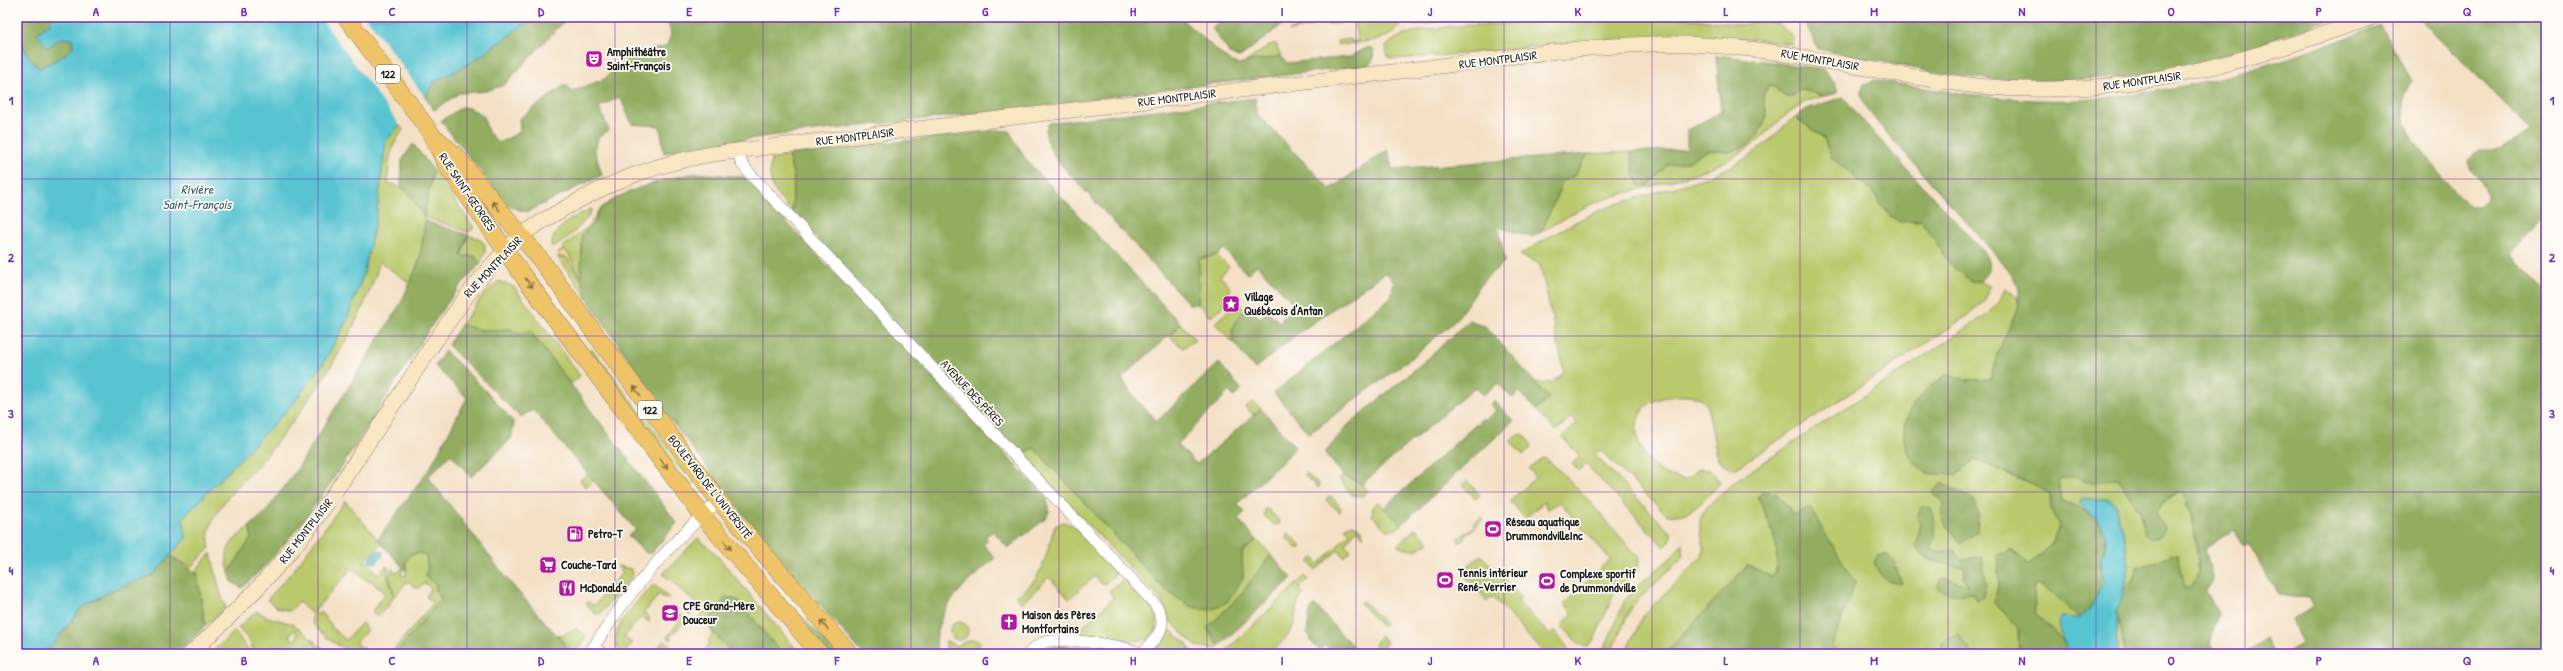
<svg xmlns="http://www.w3.org/2000/svg" width="2563" height="671" font-family="'Patrick Hand',sans-serif">
	<style>
		.green { fill: #b9c96c; stroke: #6a7244; fill-rule: evenodd }
		.forest { fill: #92ad60; stroke: #57643e }
		.sand { fill: #eeda9e; stroke: #857b5d }
		.water { fill: #58c4d2; stroke: #3a7077 }
		.pier { fill: #f4e0c5 }
		.lines { fill: none; stroke-linecap: round; stroke-linejoin: round }
		.street-casing { stroke: #887e70; stroke-width: 12 }
		.secondary-casing { stroke: #887e70; stroke-width: 16 }
		.primary-casing { stroke: #887e70; stroke-width: 18 }
		.street { stroke: #fff; stroke-width: 11 }
		.secondary { stroke: #f9e7c3; stroke-width: 15 }
		.primary { stroke: #efc469; stroke-width: 17 }
		.oneway { stroke: #867042 }
		.grid { fill: none; stroke: #7b2cbf; stroke-width: 1; stroke-opacity: 0.55 }
		.labels { text-anchor: middle; stroke-width: 3.5; stroke-linejoin: round; paint-order: stroke }
		.shield { fill: #fdfcf7; stroke: #605f5e; stroke-width: 1 }
		.shield-label { font-size: 11px; font-weight: bold; fill: #1c1c1c }
		.poi-label { font-size: 12px; font-weight: bold; fill: #1c1c1c; stroke: #fdfcf7; text-anchor: start }
		.street-label { font-size: 12px; fill: #1c1c1c; stroke: #fdfcf7 }
		.water-label { font-size: 13px; font-style: italic; fill: #345f65; stroke: #fdfcf7 }
		.neatline { fill: none; stroke: #7b2cbf; stroke-width: 1.5 }
		.grid-label { font-size: 13px; text-anchor: middle; font-weight: bold; fill: #7b2cbf }
	</style>
	<rect width="100%" height="100%" fill="#fdfcf7"/>
	<filter id="ink" filterUnits="userSpaceOnUse"><feTurbulence type="fractalNoise" baseFrequency=".025" numOctaves="2"/><feDisplacementMap in="SourceGraphic" scale="8" xChannelSelector="R" yChannelSelector="G"/><feConvolveMatrix kernelMatrix="1 2 1 2 8 2 1 2 1" color-interpolation-filters="sRGB"/></filter>
	<filter id="wash" filterUnits="userSpaceOnUse"><feTurbulence type="fractalNoise" baseFrequency=".012" numOctaves="4" result="noise"/><feDisplacementMap in="SourceGraphic" scale="16" xChannelSelector="R" yChannelSelector="G"/><feGaussianBlur stdDeviation="0.9" result="paint"/><feColorMatrix in="noise" values="0 0 0 0 0 0 0 0 0 0 0 0 0 0 0 0 0 1.4 0 .05"/><feComposite in="paint" operator="in"/></filter>
	<g filter="url(#wash)">
		<rect width="100%" height="100%" fill="#f4e0c5"/>
		<path class="green" d="M1349 17 1350 21 1327 25 1326 21Z
			M1353 17H1386L1389 21 1395 17H1402C1404 41 1356 43 1338 45L1337 41 1350 39 1352 42 1358 41Z
			M1408 17H1536L1498 21 1447 20 1416 26Z
			M1558 17 1564 20 1574 17H1676L1743 25 1760 20 1780 24 1793 38 1792 44C1658 23 1526 52 1392 59L1388 57 1386 47C1408 17 1520 30 1558 17Z
			M1310 22 1312 26 1289 31Z
			M1272 44H1276L1281 56 1246 62Z
			M1769 85 1775 86 1779 93 1792 97 1801 89 1824 96C1790 101 1769 136 1740 153 1698 178 1648 185 1603 200 1580 208 1561 220 1541 232L1563 181 1575 175 1588 154 1631 152 1634 174 1648 186 1667 165 1686 162 1708 150 1730 152 1767 116 1763 95Z
			M1795 117 1824 138 1827 148 1853 176 1870 189 1889 215 1913 222 1921 220 1927 230 1971 281H1980L1990 287C1987 304 1970 313 1957 323L1733 470 1718 460 1707 405 1701 398C1669 391 1629 399 1638 440 1640 450 1650 464 1659 470 1665 475 1677 477 1684 480L1699 469 1711 470 1720 483C1704 500 1692 518 1667 515L1600 450 1595 455 1671 533 1670 542 1664 547 1586 464 1579 471 1572 464 1580 456 1562 437 1577 423 1571 417 1556 431 1536 410 1549 398 1534 382 1551 383 1564 372 1540 264 1520 255C1553 235 1584 214 1620 203 1663 189 1707 182 1746 158 1764 147 1779 130 1795 117Z
			M400 125 403 130C390 147 388 161 388 183 410 188 412 199 424 216L433 170 474 228 469 232 424 217C429 239 418 263 410 283L380 262C357 335 312 399 264 458 248 477 227 494 215 516 209 527 207 536 210 548L191 567 170 556 186 538 183 518 292 405 323 364 346 322 364 272 376 218 386 141Z
			M788 155 794 177 792 212C774 192 767 186 771 158Z
			M592 209C589 219 561 248 551 246 555 225 575 216 592 209Z
			M598 211 600 213 590 229 581 279 588 300 558 257H566L578 275 568 253 562 248 589 226Z
			M468 235 478 238 485 244V252L480 264 475 256H461Z
			M1217 255 1229 267 1220 276 1231 288 1224 302 1225 304 1211 317 1198 304 1199 259Z
			M498 281 514 287 580 376 570 385 530 331 519 333 510 329 482 330 461 325 481 298Z
			M2005 289C2015 293 2019 295 2019 306L1998 352 1990 380H1967L1946 375 1957 474 1975 459 2050 493V506L2060 524 2052 545 2029 564 2011 550 1997 556 1999 583 1994 602 2018 628 2019 654H1840L1832 645 1855 582 1809 508 1794 515 1783 500 1758 497C1769 522 1782 547 1775 575L1771 577 1748 565 1665 654H1624L1644 615 1702 556C1706 543 1699 535 1700 522 1702 506 1725 491 1737 480L1986 315 1999 302Z
			M1241 306 1245 310 1232 330 1233 343 1215 323 1230 309H1237Z
			M1181 324 1195 340 1183 348 1169 336Z
			M592 349 695 483 690 487 590 351Z
			M1253 402 1261 409 1253 415 1245 407Z
			M1523 434 1531 444 1530 449 1523 455 1510 441 1516 435Z
			M1034 448 1165 590 1243 579 1242 552 1257 540 1271 555 1237 599 1207 628 1219 646 1216 649 1196 646 1169 620 1161 600 1021 455Z
			M1543 458C1557 461 1625 543 1639 558L1638 569 1615 591 1594 640 1586 647 1579 644 1561 625 1573 613 1564 604 1610 559 1560 502 1548 509 1544 502 1525 518 1510 501 1536 477 1529 469Z
			M589 473 595 480 585 487 580 480Z
			M1306 473 1319 484V488L1304 475Z
			M1343 475 1362 484 1368 491 1362 496 1352 495 1340 480Z
			M2067 475 2093 483 2109 478 2119 480 2141 513 2145 534C2155 518 2162 495 2182 492L2193 519 2198 570 2191 588 2185 589 2178 554 2145 566H2138L2133 580 2125 588C2127 572 2129 554 2125 538 2122 527 2117 517 2116 505L2109 499H2081L2084 509 2090 514 2062 501 2059 479Z
			M1467 481 1480 495 1476 499 1463 485Z
			M1328 497H1332L1341 508 1340 512 1326 500Z
			M345 501 382 544 365 560 378 574 387 566 389 569C384 580 397 589 392 600 389 606 382 612 377 617L372 612 385 594 379 586 378 588 371 580 369 582 352 568 314 611 318 615 320 612 332 625 331 627 346 640 362 623 368 629 356 643 366 650C352 660 316 632 311 620L314 616 299 602 290 611 278 608 267 600 292 572Z
			M1378 501 1401 525 1395 530H1386L1372 515 1373 507Z
			M1265 509H1268L1279 521V524L1274 525 1264 515Z
			M1481 517 1483 519 1460 542 1457 539 1475 526 1473 524Z
			M1063 522 1074 526 1118 572 1103 585 1095 576 1069 599 1049 577 1022 603 1016 596C1043 582 1046 553 1055 526Z
			M1352 524 1362 530 1363 537 1357 529 1345 544 1351 550 1344 557 1338 550 1316 570 1309 562 1313 558 1319 564 1350 533 1345 528Z
			M250 526 251 538 229 572C222 546 232 542 250 526Z
			M1416 528 1429 542C1419 550 1410 553 1398 545Z
			M1289 533 1302 546 1301 548H1296L1286 538Z
			M698 538 714 552 800 654H782L738 600 731 597 704 626 697 620 706 608 700 603 690 616 686 613 695 602 663 574Z
			M1682 544 1684 556 1632 606 1610 654H1600L1607 643 1624 602 1633 590 1674 555Z
			M211 553 221 596 226 607 205 626 197 573 195 571Z
			M421 553 426 556 428 573 436 585V591L441 599 395 654H390L433 603 426 597 431 589 425 583 417 589 408 581 395 596 389 577 392 569 396 573 403 568 401 575 406 576V562L411 554Z
			M1481 555 1521 598 1518 602 1550 635 1554 631 1573 654H1545L1493 597 1487 601 1462 572Z
			M617 566 631 569 633 575 601 613 595 614 586 603 589 602 594 606 623 572Z
			M1305 576 1308 580 1299 588 1304 594C1293 605 1298 616 1292 629 1287 639 1276 647 1268 654H1223Z
			M1124 579C1136 590 1167 613 1154 632 1149 639 1143 641 1135 641L1068 636 1063 630 1070 623 1078 631 1114 598 1109 591Z
			M654 584 669 598 665 599 659 594 644 613 649 618V622L641 617 624 637 632 643 624 654H621C602 631 640 600 654 584Z
			M2036 585 2044 586 2080 618 2061 617 2060 631 2067 650 2057 634 2035 614 2034 590Z
			M1363 601 1385 624 1382 627 1360 603Z
			M256 611 267 617 293 624 330 654H312L317 649 313 644 308 648 309 654 300 651 296 654H255L249 640 238 628ZM295 630 298 636 294 640 289 635Z
			M673 612 688 618 671 636V640L667 637 680 620Z
			M2117 619C2123 631 2125 641 2123 654H2116L2118 645Z
			M950 631a9 9 0 1 1 18 0a9 9 0 1 1-18 0Z
			M573 629H577L586 636 576 654 557 635 562 636Z
			M710 629 733 654H701L710 643 708 640 713 634Z
			M1170 630 1187 644 1193 654H1149Z
			M235 631 251 654H210Z
			M1381 636 1387 643 1379 652 1374 646Z
			M664 640 671 646 664 654 657 652 654 654Z
			M970 640H977L981 643 969 654H946V641L956 646Z
			M1056 645 1111 651 1117 654H1036Z"/>
		<path class="forest" d="M17 17H51L47 48 60 38 72 39 73 47 66 54 39 69 30 59 21 43H17Z
			M535 17H568L504 85 486 91 459 93 434 110 425 97 434 82 467 65Z
			M664 17H1069L1071 23 1088 18 1090 23 1096 20 1095 17H1179L1228 60 1237 64 1281 56 1287 63 1349 57 1369 47 1374 50 1373 60 1369 65 1127 94 1046 106 768 136 664 153 660 126 632 124 620 97 599 107 609 130 598 138 595 152 602 175 527 212 511 207 504 201 441 121 462 107 470 108 483 116 488 132 499 143 520 132 519 119 566 84 571 92 604 79 634 52 665 47C674 35 671 29 664 17Z
			M1225 17H1292L1240 57 1231 55 1212 28Z
			M1803 17H2338C2293 32 2249 49 2203 62 2150 77 2058 83 2002 80 1941 77 1878 60 1818 49Z
			M2418 17H2546V218L2510 254 2546 293V654H2284L2302 644 2292 620 2314 605 2309 598 2278 594 2248 543 2244 546 2233 530 2205 549 2213 580 2206 591 2218 614 2210 644 2218 654H2123L2125 644 2116 611 2125 588 2133 580 2138 566C2153 566 2163 555 2178 554L2185 588H2191C2193 583 2196 576 2198 571 2201 553 2191 506 2182 492 2168 494 2163 502 2157 514L2165 528 2161 536 2150 539 2145 534 2141 513 2119 480C2109 478 2105 481 2095 483 2082 484 2076 472 2059 479L2062 501C2074 507 2091 511 2099 522 2111 536 2104 545 2101 559 2100 566 2104 573 2104 580 2104 591 2088 611 2080 618L2044 586 2036 585 2034 590 2035 614C2045 624 2068 639 2067 654H2019L2018 628 1994 602 1999 583 1997 556 2011 550 2029 564 2052 545 2060 524 2053 515 2050 493 1975 459 1957 474H1927C1922 469 1914 463 1910 456 1891 420 1919 394 1946 375L1967 380 1990 379 1998 352 2019 306V286L2004 264 1878 123C1869 111 1857 100 1864 84L1875 80C1942 91 2011 103 2079 100 2182 94 2285 63 2380 25L2412 81C2406 92 2402 101 2403 113 2405 137 2451 189 2469 206H2479L2487 199C2489 175 2452 170 2479 150 2501 151 2514 145 2531 130Z
			M1716 55 1823 69 1835 83 1838 93 1824 96 1801 89 1792 97C1784 98 1779 93 1775 86L1769 85 1763 95 1767 116 1758 135 1748 145 1730 152 1708 150 1686 162 1667 165 1648 186H1640L1634 174 1631 152 1687 149V130L1721 112Z
			M1843 97 1878 138 1986 254C1993 266 1989 271 1980 281H1971L1952 266 1921 220 1900 222 1889 215 1870 189 1831 157 1824 138 1795 117 1807 109Z
			M1255 98 1257 114 1330 189 1388 150 1392 169 1588 154 1575 175 1563 181 1541 232 1532 237 1498 227 1505 261 1483 281 1456 320 1411 358 1309 434 1274 393 1391 297 1394 282 1386 272 1297 334 1255 369C1235 345 1219 333 1249 306L1260 318 1267 311 1279 322 1296 306 1257 265 1247 274 1224 249 1217 255 1199 259 1198 304H1189L1055 158C1051 148 1041 134 1049 123Z
			M997 130 1009 131 1026 160 1181 324 1122 378 1131 394 1157 421 1219 363 1241 389 1234 397 1229 391 1177 445 1197 464 1261 409 1295 447 1287 457 1237 504 1245 512 1238 519 1257 540 1242 552 1243 579 1227 602 1210 610 1192 607 1165 590 1034 448 1021 455 792 212 794 177 788 155Z
			M413 144 433 170 424 217 408 192 401 186 402 160Z
			M697 173 744 177 1047 499 1049 512 1045 519 1008 548 993 531 985 537 988 540 983 544 995 558C966 583 930 611 937 654H863L759 535 667 415 588 300 581 279 582 235 595 222 598 211C622 189 666 179 697 173Z
			M425 221 468 235 461 256H475L480 264C451 293 430 328 408 362 358 440 311 525 242 588L232 582 229 572 251 538 250 526 265 513 298 468 401 303 420 260Z
			M1469 320 1485 326 1549 398 1536 410 1519 392 1512 398 1498 383 1483 395 1475 387 1362 484 1343 475 1325 453 1347 426 1432 355Z
			M461 325 482 330 510 329 519 333 530 331 677 523 651 553H646L628 536 636 530 533 410 520 417 448 345Z
			M445 351 489 394 514 423 511 439 471 477 451 454 428 477 508 580 573 654H395L441 599 436 591V585L425 576 428 568 426 556 421 553 411 554 406 562V571L378 539 430 468 467 398 435 366Z
			M1495 401 1513 421 1401 525 1384 508 1483 418 1485 420 1496 411 1490 404Z
			M1942 483 1975 501 1978 513 1977 532 1960 544 1942 518 1943 503 1933 492Z
			M1763 491 1776 493 1794 515 1809 507 1855 582 1832 645 1840 654H1665L1748 565 1771 577 1775 574C1782 547 1769 522 1758 497Z
			M1921 507 1930 508C1936 524 1936 534 1930 549L1938 552 1954 550 1961 559 1982 557 1986 584 1983 597 1977 600 1974 593C1958 594 1951 598 1938 587L1940 579H1948L1968 585 1963 577 1965 568C1946 564 1927 563 1916 546L1921 524 1917 517Z
			M1886 554 1894 561 1902 584C1885 583 1880 577 1874 562L1878 556Z
			M1271 555 1292 578 1219 646 1207 628 1237 599Z
			M170 556 197 573 205 626 176 654H17L39 652 65 630 82 607 116 588 153 575Z
			M726 597 738 600 782 654H733L706 624Z
			M1315 605 1353 647 1360 654H1333L1325 645 1319 650 1309 640 1311 638 1307 633 1310 611Z
			M794 608 838 654H829L790 610Z
			M1959 635 1970 651 1968 654H1946L1941 645 1948 639Z
			M2266 639 2274 654H2246V653Z"/>
		<path class="sand" d="M564 250 568 253 581 279 566 257H558L559 252Z"/>
		<path class="water" d="M51 17H535L467 65 434 82 425 97 386 141 376 218 364 272 346 322 323 364 292 405 183 518 186 538 153 575 116 588 82 607 50 648 39 652 17 654V43H21L30 59 39 69 66 54 73 47 72 39 61 38 47 48 37 33 50 24Z
			M2081 499H2109L2116 505 2117 516 2125 539 2128 568 2124 594 2116 611 2118 645 2116 654H2067C2068 641 2053 630 2061 617L2080 618 2090 609 2104 581 2101 559 2105 549 2106 537 2100 522 2079 503Z
			M378 550 383 552 382 557 378 559 377 563 369 562 370 558Z"/>
		<path class="pier" d="M320 17H366L425 97 426 99 401 127Z"/>
	</g>
	<g filter="url(#ink)">
		<g class="lines">
			<defs>
				<path id="street" d="M737 151 742 164 751 175 1153 602C1172 625 1158 636 1141 654
					M593 647 603 654
					M589 654C624 598 668 544 719 501
					M1028 654C1033 648 1039 644 1046 642 1064 637 1125 645 1141 654"/>
				<path id="secondary" d="M190 654C240 608 287 561 326 505 362 454 395 401 430 349 457 309 484 268 521 236 534 225 551 216 565 208 614 180 656 164 712 154 936 128 1159 98 1383 73 1472 63 1562 47 1652 44 1762 40 1869 74 1978 86 2118 101 2243 63 2373 17"/>
				<path id="primary" d="M346 17 430 132 447 166 521 273 702 515 820 654
					M437 139 458 158 540 259 719 501 850 654"/>
			</defs>
			<use href="#street" class="street-casing"/>
			<use href="#secondary" class="secondary-casing"/>
			<use href="#primary" class="primary-casing"/>
			<use href="#street" class="street"/>
			<use href="#secondary" class="secondary"/>
			<use href="#primary" class="primary"/>
		</g>
		<defs><path id="oneway-shaft" d="M-6 0H5M1.5-3L5.5 0L1.5 3" fill="none" stroke-width="1.6" stroke-linecap="round" stroke-linejoin="round"/></defs>
		<g class="oneway">
			<use href="#oneway-shaft" transform="translate(496 206) rotate(-128)"/>
			<use href="#oneway-shaft" transform="translate(529 283) rotate(52)"/>
			<use href="#oneway-shaft" transform="translate(637 391) rotate(-126)"/>
			<use href="#oneway-shaft" transform="translate(664 464) rotate(54)"/>
			<use href="#oneway-shaft" transform="translate(727 545) rotate(50)"/>
			<use href="#oneway-shaft" transform="translate(824 625) rotate(-132)"/>
		</g>
	</g>
	<path class="grid" d="M170 17V654M318 17V654M467 17V654M615 17V654M763 17V654M911 17V654M1059 17V654M1207 17V654M1356 17V654M1504 17V654M1652 17V654M1800 17V654M1948 17V654M2096 17V654M2245 17V654M2393 17V654M17 179H2546M17 336H2546M17 492H2546"/>
	<defs>
		<symbol id="theatre-square" viewBox="-11 -11 22 22"><rect x="-9" y="-9" width="18" height="18" rx="4" fill="#b5179e" stroke="#fdfcf7"/><path d="M-5-5.5Q0-4 5-5.5V0Q5 5 0 6Q-5 5-5 0ZM-3.3-2.5H-1v1.5H-3.3ZM1-2.5H3.3v1.5H1ZM-2.8 1Q0 5.5 2.8 1Z" fill="#fff"/></symbol>
		<symbol id="sight-square" viewBox="-11 -11 22 22"><rect x="-9" y="-9" width="18" height="18" rx="4" fill="#b5179e" stroke="#fdfcf7"/><path d="M0-6L1.8-2.2L6-1.7L2.9 1.2L3.7 5.4L0 3.3L-3.7 5.4L-2.9 1.2L-6-1.7L-1.8-2.2Z" fill="#fff"/></symbol>
		<symbol id="stadium-square" viewBox="-11 -11 22 22"><rect x="-9" y="-9" width="18" height="18" rx="4" fill="#b5179e" stroke="#fdfcf7"/><path d="M0-5a6.5 5 0 1 0 0 10a6.5 5 0 1 0 0-10ZM-3.5-1.8h7v3.6h-7Z" fill="#fff"/></symbol>
		<symbol id="fuel-square" viewBox="-11 -11 22 22"><rect x="-9" y="-9" width="18" height="18" rx="4" fill="#b5179e" stroke="#fdfcf7"/><path d="M-5.5-6h7V0h2V4h1.3V-2.5L3-4.5l.8-.8L6-3V5H2.5V1h-1V6h-7ZM-4.2-4.7v3.2H.2V-4.7Z" fill="#fff"/></symbol>
		<symbol id="supermarket-square" viewBox="-11 -11 22 22"><rect x="-9" y="-9" width="18" height="18" rx="4" fill="#b5179e" stroke="#fdfcf7"/><path d="M-6-5.5h2.5l.6 2H6L4.5 2H-2.5L-4.4-4H-6ZM-1.5 3.2a1.3 1.3 0 1 0 .1 0ZM3 3.2a1.3 1.3 0 1 0 .1 0Z" fill="#fff"/></symbol>
		<symbol id="restaurant-square" viewBox="-11 -11 22 22"><rect x="-9" y="-9" width="18" height="18" rx="4" fill="#b5179e" stroke="#fdfcf7"/><path d="M-5-6h1v4h1v-4h1v4h1v-4h1v5L-1.5 .5V6h-2V.5L-5-1ZM5-6V6H3V1.5H1.5Q1.5-4 5-6Z" fill="#fff"/></symbol>
		<symbol id="school-square" viewBox="-11 -11 22 22"><rect x="-9" y="-9" width="18" height="18" rx="4" fill="#b5179e" stroke="#fdfcf7"/><path d="M0-5L7-2L0 1L-7-2ZM-4 1L0 2.5L4 1V4Q0 6-4 4Z" fill="#fff"/></symbol>
		<symbol id="church-square" viewBox="-11 -11 22 22"><rect x="-9" y="-9" width="18" height="18" rx="4" fill="#b5179e" stroke="#fdfcf7"/><path d="M-1.2-6h2.4v3.5h3.3v2.4h-3.3V6h-2.4V-.1h-3.3v-2.4h3.3Z" fill="#fff"/></symbol>
	</defs>
	<g fill-rule="evenodd">
		<use href="#theatre-square" x="584" y="49" width="20" height="20"/>
		<use href="#sight-square" x="1221" y="294" width="20" height="20"/>
		<use href="#stadium-square" x="1483" y="519" width="20" height="20"/>
		<use href="#fuel-square" x="565" y="524" width="20" height="20"/>
		<use href="#supermarket-square" x="538" y="555" width="20" height="20"/>
		<use href="#stadium-square" x="1435" y="570" width="20" height="20"/>
		<use href="#stadium-square" x="1537" y="571" width="20" height="20"/>
		<use href="#restaurant-square" x="557" y="578" width="20" height="20"/>
		<use href="#school-square" x="660" y="603" width="20" height="20"/>
		<use href="#church-square" x="999" y="612" width="20" height="20"/>
	</g>
	<g class="labels">
		<g class="shield">
			<rect x="376" y="65" width="24" height="18" rx="3"/>
			<rect x="638" y="401" width="24" height="18" rx="3"/>
		</g>
		<g class="shield-label">
			<text x="388" y="78">122</text>
			<text x="650" y="414">122</text>
		</g>
		<g class="poi-label">
			<text x="607" y="56">Amphithéâtre<tspan x="607" dy="14">Saint-François</tspan></text>
			<text x="1244" y="301">Village<tspan x="1244" dy="14">Québécois d'Antan</tspan></text>
			<text x="1506" y="526">Réseau aquatique<tspan x="1506" dy="14">DrummondvilleInc</tspan></text>
			<text x="588" y="538">Petro-T</text>
			<text x="561" y="569">Couche-Tard</text>
			<text x="1458" y="577">Tennis intérieur<tspan x="1458" dy="14">René-Verrier</tspan></text>
			<text x="1560" y="578">Complexe sportif<tspan x="1560" dy="14">de Drummondville</tspan></text>
			<text x="580" y="592">McDonald's</text>
			<text x="683" y="610">CPE Grand-Mère<tspan x="683" dy="14">Douceur</tspan></text>
			<text x="1022" y="619">Maison des Pères<tspan x="1022" dy="14">Montfortains</tspan></text>
		</g>
		<g class="street-label">
			<text transform="translate(1498 60) rotate(-7)" y="4">RUE MONTPLAISIR</text>
			<text transform="translate(1820 60) rotate(10)" y="4">RUE MONTPLAISIR</text>
			<text transform="translate(2142 81) rotate(-8)" y="4">RUE MONTPLAISIR</text>
			<text transform="translate(1177 98) rotate(-7)" y="4">RUE MONTPLAISIR</text>
			<text transform="translate(855 137) rotate(-7)" y="4">RUE MONTPLAISIR</text>
			<text transform="translate(467 192) rotate(56)" y="4">RUE SAINT-GEORGES</text>
			<text transform="translate(493 267) rotate(-47)" y="4">RUE MONTPLAISIR</text>
			<text transform="translate(972 393) rotate(47)" y="4">AVENUE DES PÈRES</text>
			<text transform="translate(710 487) rotate(52)" y="4">BOULEVARD DE L'UNIVERSITÉ</text>
			<text transform="translate(306 531) rotate(-52)" y="4">RUE MONTPLAISIR</text>
		</g>
		<g class="water-label">
			<text x="197" y="194">Rivière<tspan x="197" dy="15">Saint-François</tspan></text>
		</g>
	</g>
	<rect width="2563" height="671" fill="none" stroke="#fdfcf7" stroke-width="44"/>
	<rect x="22" y="22" width="2519" height="627" class="neatline"/>
	<g class="grid-label">
		<text x="96" y="16">A</text>
		<text x="244" y="16">B</text>
		<text x="392" y="16">C</text>
		<text x="541" y="16">D</text>
		<text x="689" y="16">E</text>
		<text x="837" y="16">F</text>
		<text x="985" y="16">G</text>
		<text x="1133" y="16">H</text>
		<text x="1282" y="16">I</text>
		<text x="1430" y="16">J</text>
		<text x="1578" y="16">K</text>
		<text x="1726" y="16">L</text>
		<text x="1874" y="16">M</text>
		<text x="2022" y="16">N</text>
		<text x="2171" y="16">O</text>
		<text x="2319" y="16">P</text>
		<text x="2467" y="16">Q</text>
		<text x="11" y="105">1</text>
		<text x="2552" y="105">1</text>
		<text x="11" y="262">2</text>
		<text x="2552" y="262">2</text>
		<text x="11" y="418">3</text>
		<text x="2552" y="418">3</text>
		<text x="11" y="575">4</text>
		<text x="2552" y="575">4</text>
		<text x="96" y="665">A</text>
		<text x="244" y="665">B</text>
		<text x="392" y="665">C</text>
		<text x="541" y="665">D</text>
		<text x="689" y="665">E</text>
		<text x="837" y="665">F</text>
		<text x="985" y="665">G</text>
		<text x="1133" y="665">H</text>
		<text x="1282" y="665">I</text>
		<text x="1430" y="665">J</text>
		<text x="1578" y="665">K</text>
		<text x="1726" y="665">L</text>
		<text x="1874" y="665">M</text>
		<text x="2022" y="665">N</text>
		<text x="2171" y="665">O</text>
		<text x="2319" y="665">P</text>
		<text x="2467" y="665">Q</text>
	</g>
</svg>
